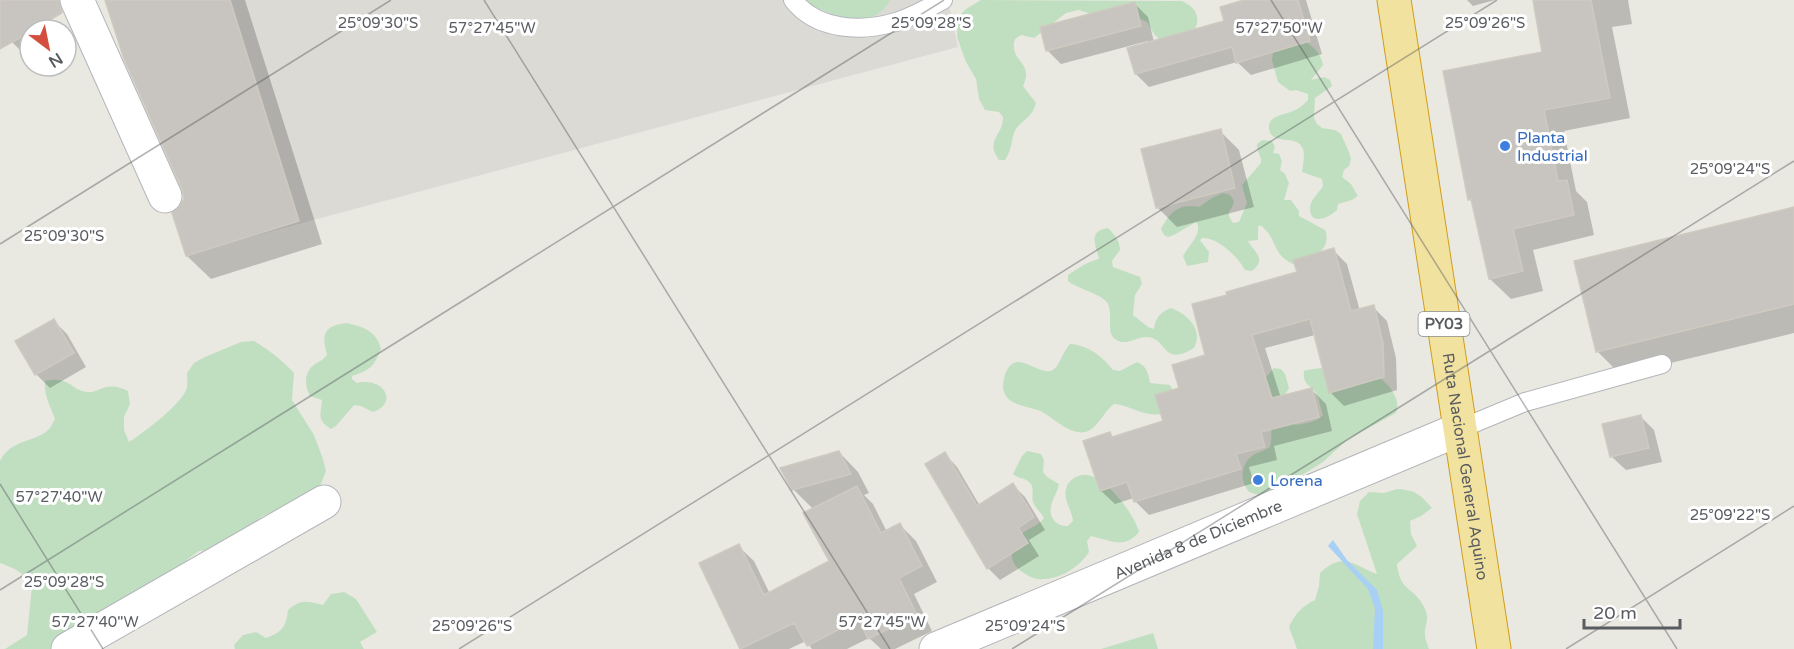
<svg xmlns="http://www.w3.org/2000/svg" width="1794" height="649" font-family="'Varela Round',sans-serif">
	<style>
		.industrial { fill: #dcdad5 }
		.green { fill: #c0dfc1 }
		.water { fill: #a7d0f4 }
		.shadow { fill: #0003 }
		.building { fill: #c8c5c0; stroke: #cecac0; stroke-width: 1.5 }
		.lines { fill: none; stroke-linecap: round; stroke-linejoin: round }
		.service-casing { stroke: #b3b6ba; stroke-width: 20 }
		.minor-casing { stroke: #b3b6ba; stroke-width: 35 }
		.trunk-casing { stroke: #d19d1a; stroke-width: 35 }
		.service { stroke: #fff; stroke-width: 18 }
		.minor { stroke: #fff; stroke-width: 33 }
		.trunk { stroke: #f2e2a0; stroke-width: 33 }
		.ticks { fill: none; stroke: #595c60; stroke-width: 1.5; stroke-opacity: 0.45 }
		.shop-dot { fill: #3f7fe0; stroke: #fff; stroke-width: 2 }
		.labels { text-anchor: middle; stroke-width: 6; stroke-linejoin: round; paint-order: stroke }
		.shield { fill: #fff; stroke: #8b8d90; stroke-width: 1.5 }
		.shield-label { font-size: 15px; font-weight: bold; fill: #595c60 }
		.shop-label { font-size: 16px; fill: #366cbe; stroke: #fff; text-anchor: start }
		.street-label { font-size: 16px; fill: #595c60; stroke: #fff }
		.ticks-label { font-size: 15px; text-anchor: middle; fill: #595c60; stroke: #fff; stroke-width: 6; stroke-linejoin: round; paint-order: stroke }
	</style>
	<rect width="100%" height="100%" fill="#eae9e1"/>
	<path class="industrial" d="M111 0H948L958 47 209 248Z"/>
	<path class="green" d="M805 0H890C886 9 878 15 869 18 855 23 815 10 805 0Z
		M981 0 1182 1C1195 7 1202 17 1194 31L1159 39 1154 34 1147 22 1138 18 1093 15 1079 10 1066 13 1034 38 1021 35 1015 39C1008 62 1035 61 1023 86L1036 103C1032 118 1024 118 1016 129 1011 136 1013 149 1005 160H999C984 140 1004 135 1003 117L999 112 985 110 979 99 976 79 966 62 957 37 958 17 966 9Z
		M1303 40C1313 46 1321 53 1323 65L1311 80 1324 77 1330 80 1332 86 1315 98 1314 118 1317 124 1322 128 1335 130 1341 134 1349 152 1351 159 1349 166 1344 170 1342 177 1351 184 1358 196 1352 200 1338 204 1337 210C1330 217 1310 227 1310 208 1310 200 1319 193 1323 186L1322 179 1302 172C1303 165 1305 155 1303 149 1297 133 1272 147 1269 129 1267 115 1285 115 1293 111 1299 109 1304 104 1308 100V94L1296 90 1290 91 1278 82 1272 60 1274 47Z
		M1262 140 1272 141 1275 147 1273 153 1279 154 1282 161 1280 170 1285 174 1289 183 1284 200H1291L1299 211V216L1325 230C1333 250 1310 261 1293 264 1271 254 1278 238 1260 225L1258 227V240L1248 241C1255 253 1267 259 1252 271L1245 270C1238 257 1218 237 1202 238L1200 240 1209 252 1208 262 1187 266 1183 256C1188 246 1204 232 1196 222L1174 235 1168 237 1164 235 1161 229C1170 212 1179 203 1199 207L1212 198 1223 193 1230 195 1234 201C1232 212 1224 210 1233 223L1239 222 1247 203 1242 185 1261 163C1262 156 1256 151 1257 144Z
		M1108 228C1114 234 1120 241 1120 250L1112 261 1113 267 1140 277 1142 284 1135 295 1133 315 1148 327 1154 329C1156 317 1159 313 1171 308 1187 314 1204 329 1194 348 1161 368 1168 337 1146 337 1136 337 1126 347 1115 339 1106 333 1113 314 1108 304 1103 294 1077 289 1068 281V275C1078 268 1087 262 1099 259 1096 246 1087 231 1108 228Z
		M346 323C362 326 377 331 381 349 374 366 371 370 352 376V379L357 383C384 377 399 403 373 412L361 406 354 405 336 426 331 429C316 420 321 414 322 400L310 396C304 386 304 371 315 364 320 361 323 360 327 355 322 336 322 326 346 323Z
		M254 341C268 349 283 361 294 373L292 400 314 435 323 459 326 471 321 484 311 495 261 517 252 527 212 550 199 551 188 559 180 569 97 649H5L27 635 32 586C24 573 15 568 0 563V461C11 438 37 443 50 428 52 425 53 422 55 419 50 404 44 398 45 381 72 375 71 393 91 392 93 392 98 390 100 389 111 385 118 386 128 391L130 404 124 417V430L129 442C143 433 184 403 187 387 188 383 187 377 187 373L194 363 205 357 241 342Z
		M1070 344C1088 345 1103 357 1113 370L1120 371 1137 362C1147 366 1148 373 1150 383L1170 385 1173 391 1164 413C1146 419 1131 405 1114 404 1104 411 1097 430 1085 432 1070 435 1056 420 1044 413 1031 405 1006 408 1003 388 1003 382 1004 375 1007 370 1019 349 1038 377 1053 370 1059 367 1063 351 1070 344Z
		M1327 365 1374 380 1381 379C1391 387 1401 400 1396 413L1348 439 1323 462 1286 485 1262 496 1249 492C1240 481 1240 465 1252 456 1257 452 1265 451 1270 447 1275 427 1265 403 1261 383L1274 368 1281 369 1285 374 1289 388 1283 398 1295 425C1304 424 1317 422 1323 415 1320 408 1320 401 1317 395 1313 385 1302 387 1304 371 1312 368 1320 370 1327 365Z
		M1027 451 1041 454 1044 460 1043 472 1047 477 1059 484C1058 491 1054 496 1052 503 1047 515 1055 527 1068 526L1073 521C1072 510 1063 500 1066 489 1067 484 1070 481 1074 478 1078 476 1083 474 1087 475 1106 477 1135 515 1139 532 1124 550 1110 540 1091 536L1087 541 1089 552C1078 569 1057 581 1037 579 1032 578 1028 576 1024 573 1009 564 1009 552 1018 538 1025 528 1038 527 1044 518 1041 512 1035 508 1033 502 1031 495 1035 488 1030 483 1025 477 1018 479 1013 474L1022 456Z
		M1397 489C1415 490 1420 494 1432 508L1421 516 1410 521 1411 534 1417 546 1397 564C1400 593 1414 586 1424 607 1431 620 1424 624 1425 635 1425 639 1428 645 1429 649H1297L1289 627C1295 614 1302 606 1315 600L1319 586 1320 573C1343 551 1353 565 1377 574L1357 514 1360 501 1369 492 1384 493Z
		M344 592 356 599 377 632 360 642 364 649H235L234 645 243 635 256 632 266 638C282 632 286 627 288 610 301 599 307 601 323 605L331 594Z
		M1153 633 1158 649H1101Z"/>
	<path class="water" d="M1333 540 1347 560 1377 590 1383 611V649H1373L1375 608 1368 589 1328 546Z"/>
	<path class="shadow" d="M0 0H39L57 30H30V48L22 52 12 42 0 22Z
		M107 0H245L322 244 211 279 187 256 182 207 185 199 184 188Z
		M1250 0H1306L1322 54 1251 75 1237 62 1149 87 1136 74 1148 44V41L1061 64 1047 50 1134 3 1148 17 1154 42 1226 22Z
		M1467 0H1495L1473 6Z
		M1535 0H1628L1632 24 1612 27 1630 118 1564 131 1576 191 1587 202 1594 235 1533 250 1543 291 1511 299 1490 279 1473 203 1469 199 1544 53Z
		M1220 131 1239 150 1254 207 1177 227 1158 208 1143 150Z
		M1794 208V333L1621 375 1598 352Z
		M1333 250 1347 264 1360 311 1373 307 1387 321 1396 358 1397 390 1344 406 1331 393 1315 335 1265 348 1281 398 1312 390 1326 404 1332 431 1274 446 1277 460 1249 467 1254 483 1149 515 1135 501 1134 498 1115 504 1101 491 1110 434 1114 438 1165 422 1181 389 1207 356 1299 273Z
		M53 320 67 334 86 367 50 388 36 374 17 342Z
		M1640 416 1654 430 1662 462 1626 470 1612 457 1604 425Z
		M839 452 858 472 869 493 864 495 873 504 887 532 900 525 916 541 937 582 914 594 932 631 895 649H881L869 638 847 649H812L806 641 789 649H742L701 564 738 546 754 561 770 594 831 562 813 509 793 489Z
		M945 454 957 467 980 506 1013 485 1025 497 1045 530 1029 540 1039 556 1000 580 988 568Z"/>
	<path class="building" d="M0 0H59L62 13 33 30H30V32L0 49Z
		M105 0H230L299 221 186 256 172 213 180 206 184 198 182 189 124 59Z
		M1244 0H1298L1310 41 1236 63 1232 47 1135 74 1127 48 1224 21 1220 7Z
		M1533 0H1591L1610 98 1544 110 1558 181 1567 180 1574 215 1513 229 1523 271 1489 279 1471 199 1468 200 1443 71 1542 52Z
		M1135 2 1141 26 1046 51 1040 27Z
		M1221 129 1235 188 1156 208 1141 149Z
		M1794 207V304L1596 352 1574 261Z
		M1334 248 1351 311 1374 305 1383 343 1384 377 1329 393 1310 319 1252 335 1272 398 1312 388 1319 417 1261 432 1265 447 1236 454 1241 469 1134 502 1127 482 1100 491 1083 441 1110 432 1112 437 1163 421 1155 395 1179 388 1172 365 1205 355 1192 304 1227 295 1226 292 1297 272 1293 260Z
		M54 319 74 353 35 375 15 341Z
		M1641 415 1649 448 1610 457 1602 424Z
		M839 451 851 474 792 490 780 468Z
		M945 452 977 506 1013 483 1034 517 1018 528 1028 543 987 569 925 464Z
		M857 486 881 533 900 523 922 566 899 578 917 615 868 639 859 619 807 646 794 623 740 649 699 563 739 544 764 595 829 561 803 513Z"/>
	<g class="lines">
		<defs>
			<path id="service" d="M793 0C817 31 862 32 896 22 912 17 928 8 943 0
				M1460 429 1525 402 1662 364"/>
			<g id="minor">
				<path d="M77 0 165 196"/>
				<path d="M68 649 324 502"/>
				<path id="s1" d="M936 649 1460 429"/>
			</g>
			<g id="trunk">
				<path id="s2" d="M1394 0 1494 649"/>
			</g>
		</defs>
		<use href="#service" class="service-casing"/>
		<use href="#minor" class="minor-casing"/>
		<use href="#trunk" class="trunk-casing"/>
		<use href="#service" class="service"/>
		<use href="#minor" class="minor"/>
		<use href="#trunk" class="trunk"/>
	</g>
	<path class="ticks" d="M484 0 890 649M1271 0 1677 649M0 244 391 0M0 484 103 649M0 590 944 0M459 649 1497 0M1012 649 1794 161M1566 649 1794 506"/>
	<g class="shop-dot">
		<circle cx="1505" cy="146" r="6"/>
		<circle cx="1258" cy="480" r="6"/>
	</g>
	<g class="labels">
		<rect class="shield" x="1418.5" y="312" width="51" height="24" rx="4.5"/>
		<g class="shield-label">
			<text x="1444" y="329">PY03</text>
		</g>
		<g class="shop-label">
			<text x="1517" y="143">Planta<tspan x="1517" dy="18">Industrial</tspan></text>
			<text x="1270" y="486">Lorena</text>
		</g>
		<g class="street-label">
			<text dy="6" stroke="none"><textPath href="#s2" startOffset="472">Ruta Nacional General Aquino</textPath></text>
			<text dy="6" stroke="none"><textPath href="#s1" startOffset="284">Avenida 8 de Diciembre</textPath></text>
		</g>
	</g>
	<g class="ticks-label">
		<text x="378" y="28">25°09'30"S</text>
		<text x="931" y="28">25°09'28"S</text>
		<text x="1485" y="28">25°09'26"S</text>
		<text x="492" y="33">57°27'45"W</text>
		<text x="1279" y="33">57°27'50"W</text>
		<text x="1730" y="174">25°09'24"S</text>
		<text x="64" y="241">25°09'30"S</text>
		<text x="59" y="502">57°27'40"W</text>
		<text x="1730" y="520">25°09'22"S</text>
		<text x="64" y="587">25°09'28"S</text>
		<text x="95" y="627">57°27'40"W</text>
		<text x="882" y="627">57°27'45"W</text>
		<text x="472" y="631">25°09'26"S</text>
		<text x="1025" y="631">25°09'24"S</text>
	</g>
	<g transform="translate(48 48) rotate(148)"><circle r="28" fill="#ffffff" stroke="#bdbebf" stroke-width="1.5"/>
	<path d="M0-4.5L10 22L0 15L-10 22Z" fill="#d34e3e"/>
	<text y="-9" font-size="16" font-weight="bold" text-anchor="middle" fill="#595c60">N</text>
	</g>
	<path d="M1584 619v9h96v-9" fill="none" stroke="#595c60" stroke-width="3"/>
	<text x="1593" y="619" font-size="18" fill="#595c60" stroke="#ffffff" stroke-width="4.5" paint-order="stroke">20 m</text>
</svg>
